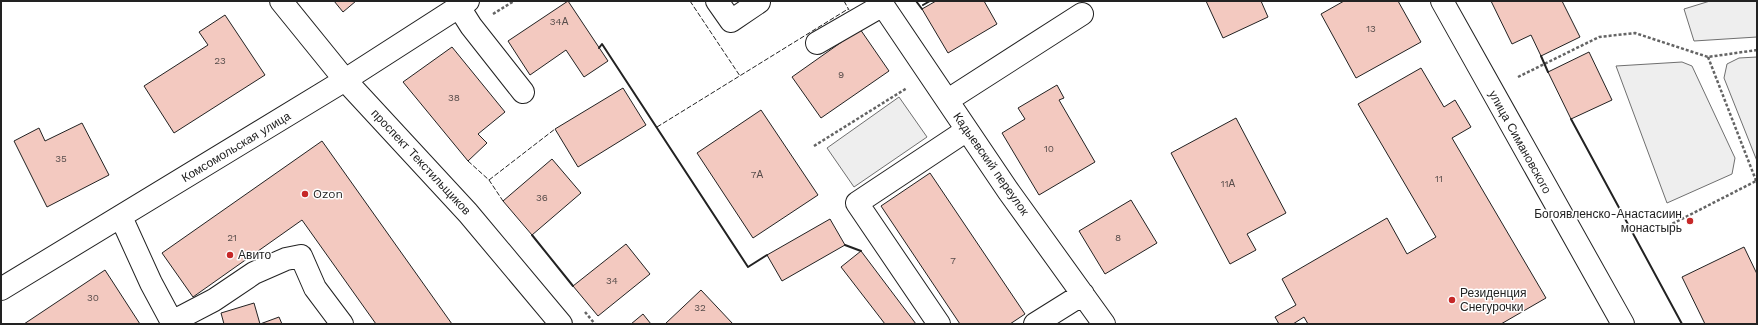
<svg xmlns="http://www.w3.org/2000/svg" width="1758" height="325" font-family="'Work Sans',sans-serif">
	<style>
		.green { fill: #eee; stroke: #6f6f6f }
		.building { fill: #f3c9c0; stroke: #222 }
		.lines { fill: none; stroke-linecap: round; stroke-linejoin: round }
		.minor-casing { stroke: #222; stroke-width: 24 }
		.path { stroke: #646464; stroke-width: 2.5; stroke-dasharray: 3 2; stroke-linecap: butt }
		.minor { stroke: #fff; stroke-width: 22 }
		.fence { stroke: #222; stroke-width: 1; stroke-dasharray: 5 2; stroke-linecap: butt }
		.wall { stroke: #222; stroke-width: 2 }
		.poi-dot { fill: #c62828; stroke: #fff; stroke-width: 1.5 }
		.labels { text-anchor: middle; stroke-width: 3; stroke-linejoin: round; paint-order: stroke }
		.number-label { font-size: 10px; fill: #564c4a }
		.street-label { font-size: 12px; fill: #222; stroke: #fff }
		.poi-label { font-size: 12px; fill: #222; stroke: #fff; text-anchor: start }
	</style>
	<rect width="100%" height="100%" fill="#fff"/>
	<path class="green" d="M1710 1H1757V37L1694 41 1684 9Z
		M1757 57V161L1724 78 1727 64 1739 58Z
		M1682 62 1692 66 1735 158 1732 174 1667 203 1616 66Z
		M899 97 927 137 854 187 827 148Z"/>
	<path class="building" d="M334 1H356L343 12Z
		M568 1 608 61 584 77 566 50 530 75 508 41Z
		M936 1H984L997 24 948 53 922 9Z
		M1206 1H1261L1268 17 1223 38Z
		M1344 1H1398L1421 42 1356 78 1321 14Z
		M1491 1H1562L1580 37 1541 56 1531 35 1512 44Z
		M225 15 265 75 174 133 144 86 208 45 199 32Z
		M860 29 889 71 821 118 792 77Z
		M452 47 505 112 478 134 487 143 468 161 403 82Z
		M1589 52 1612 100 1571 119 1548 72Z
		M1421 68 1444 107 1455 100 1471 127 1452 138 1546 298 1501 324H1308L1304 317 1293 324H1279L1275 317 1296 305 1282 279 1387 218 1407 254 1436 237 1358 104Z
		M1057 85 1064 98 1059 100 1095 162 1039 195 1002 133 1025 119 1018 108Z
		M623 88 646 125 578 167 555 129Z
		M761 110 818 195 753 238 697 153Z
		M1236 118 1286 213 1247 234 1256 250 1230 264 1171 153Z
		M82 123 109 175 47 207 14 141 39 128 45 141Z
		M322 141 452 324H376L302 220 193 297 162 253Z
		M552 159 581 193 532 235 503 201Z
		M930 173 1025 314 1010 324H960L881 206Z
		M1131 200 1157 243 1105 274 1079 231Z
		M830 219 845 245 782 281 767 255Z
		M626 244 650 274 598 316 573 286Z
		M1744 247 1757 274V324H1705L1682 277Z
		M861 251 916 324H885L841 267Z
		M105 270 140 324H24Z
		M701 290 733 324H665Z
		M254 303 260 324 279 317 282 324H224L221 313Z
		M643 314 651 324H631Z"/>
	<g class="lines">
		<defs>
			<path id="minor" d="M281 1 345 80 468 213 561 324
				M717 1 731 21 759 2
				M880 1 1009 192 1104 324
				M1442 1 1623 324
				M459 7 471 26 523 92
				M817 43 883 5
				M948 100 1082 14
				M121 217 151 283 173 324
				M1 289 345 80 468 1
				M172 322 214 300 254 273 286 259 301 256 315 288 342 324
				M939 324 857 203 967 130
				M1035 324 1083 294"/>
		</defs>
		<use href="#minor" class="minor-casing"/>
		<path class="path" d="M493 14 514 1
			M1708 57 1757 183
			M1518 77 1599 37 1635 33 1708 57 1757 50
			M814 146 907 88
			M1668 226 1756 181
			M585 312 595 324"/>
		<use href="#minor" class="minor"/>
		<path class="fence" d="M690 1 740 76
			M844 1 849 10
			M657 127 848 9
			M468 161 489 180 503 201
			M489 180 555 129"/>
		<path class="wall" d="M916 1 922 9
			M923 5 930 1
			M599 48 602 44 748 267 767 255
			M1541 56 1548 72
			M1571 119 1682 324
			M532 235 573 286
			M845 245 861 251"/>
	</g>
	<g class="poi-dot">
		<circle cx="305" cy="194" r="4"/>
		<circle cx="1690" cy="221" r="4"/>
		<circle cx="230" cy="255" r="4"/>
		<circle cx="1452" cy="300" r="4"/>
	</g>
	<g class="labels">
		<g class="number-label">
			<text x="559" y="25">34А</text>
			<text x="1371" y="32">13</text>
			<text x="220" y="64">23</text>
			<text x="841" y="78">9</text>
			<text x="454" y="101">38</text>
			<text x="1049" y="152">10</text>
			<text x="61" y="162">35</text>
			<text x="757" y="178">7А</text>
			<text x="1439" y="182">11</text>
			<text x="1228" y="187">11А</text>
			<text x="542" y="201">36</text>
			<text x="232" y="241">21</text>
			<text x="1118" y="241">8</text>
			<text x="953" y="264">7</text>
			<text x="612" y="284">34</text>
			<text x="93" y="301">30</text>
			<text x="700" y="311">32</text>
		</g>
		<g class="street-label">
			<text transform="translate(1520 142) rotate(61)" y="4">улица Симановского</text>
			<text transform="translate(236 147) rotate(-31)" y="4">Комсомольская улица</text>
			<text transform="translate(421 162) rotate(47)" y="4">проспект Текстильщиков</text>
			<text transform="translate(991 164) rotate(55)" y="4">Кадыевский переулок</text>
		</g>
		<g class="poi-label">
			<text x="313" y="198">Ozon</text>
			<text x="1682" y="218" text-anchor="end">Богоявленско-Анастасиин<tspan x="1682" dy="14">монастырь</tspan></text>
			<text x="238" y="259">Авито</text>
			<text x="1460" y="297">Резиденция<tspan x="1460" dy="14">Снегурочки</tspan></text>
		</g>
	</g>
	<rect width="1758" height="325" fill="none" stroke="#222222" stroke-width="4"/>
</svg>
